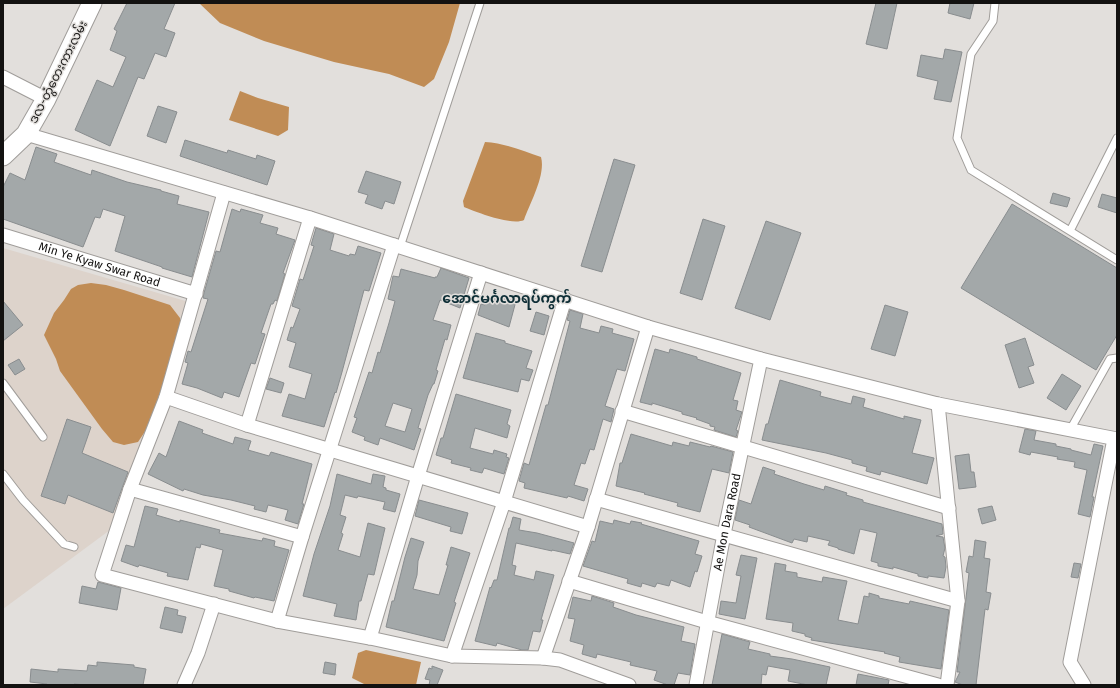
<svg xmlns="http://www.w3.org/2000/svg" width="1120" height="688" font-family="'Fira Sans','Noto Sans Myanmar',sans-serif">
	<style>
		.built { fill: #ddd3cb }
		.water { fill: #c08c55 }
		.building { fill: #a3a8a9; stroke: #898d8f; fill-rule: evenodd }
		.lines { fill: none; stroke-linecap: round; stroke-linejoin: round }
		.lane-casing { stroke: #a09d9a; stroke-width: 9 }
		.street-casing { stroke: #a09d9a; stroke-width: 15 }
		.secondary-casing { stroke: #a09d9a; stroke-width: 21 }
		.lane { stroke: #fff; stroke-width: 7 }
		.street { stroke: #fff; stroke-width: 13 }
		.secondary { stroke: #fff; stroke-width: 19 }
		.labels { text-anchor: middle; stroke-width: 3; stroke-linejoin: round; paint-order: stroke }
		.street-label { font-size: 12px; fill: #131211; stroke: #e2dfdc }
		.quarter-label { font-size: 14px; font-weight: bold; fill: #0e2e36; stroke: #e2dfdc }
	</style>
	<rect width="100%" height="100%" fill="#e2dfdc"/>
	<path class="built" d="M3 248 189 302 165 388 114 527 3 609Z"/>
	<path class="water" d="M199 3H460L449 42 434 79 424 87 389 74 334 62 264 41 220 23Z
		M240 91 258 98 289 107 288 130 278 136 229 120Z
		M485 142C504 143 523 151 541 157 546 175 530 203 524 220 512 226 476 212 464 207L463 201Z
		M91 283 106 285 124 290 170 305 180 318V330L172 359 148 427 138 442 124 445 113 442 102 429 60 371 56 359 44 335 54 313 64 300 71 289 78 285Z
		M366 650 421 662 416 685H366L352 678 358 653Z"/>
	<path class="building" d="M127 3H175L164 29 175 33 166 57 155 53 144 79 138 77 110 146 75 130 97 80 113 87 126 57 110 50 117 31 114 29Z
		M876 3H897L887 49 866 44Z
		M950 3H974L970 19 948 13Z
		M945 49 962 52 951 102 934 99 938 81 917 76 921 55 943 59Z
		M158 106 177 112 166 143 147 136Z
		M185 140 227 153 228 150 256 159 257 155 275 161 267 185 180 156Z
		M36 147 57 154 54 162 91 175 92 170 127 182 161 190V191L179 196 177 204 209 212 192 277 162 268V267L115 251 125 216 103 209 100 218 95 217 83 247 3 219V187L10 173 25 180Z
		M614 159 635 165 602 272 581 266Z
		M366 171 401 182 394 204 385 201 382 209 365 203 368 195 358 192Z
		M1053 193 1070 198 1067 207 1050 203Z
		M1102 194 1117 198V213L1098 207Z
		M1012 204 1117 268V335L1096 370 961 288Z
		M232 209 240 212 241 209 263 215 260 223 278 228 276 234 295 240 283 273 285 274 277 301 275 300 273 304H271L261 333 265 334 255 364 251 363 239 397 224 392 222 398 197 388 182 384 188 363 185 362 188 351 191 352 208 299 203 298 204 293 216 251 220 252Z
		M703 219 725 226 702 300 680 293Z
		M766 221 801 233 770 320 735 308Z
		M316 228 334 234 330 250 349 256 350 254 355 255 358 246 381 253 369 291 364 290 342 372 336 393 335 392 324 427 282 416 289 394 305 399 312 374 289 367 296 343 287 340 291 327 293 328 300 309 292 306 300 279 303 280 314 246 311 245Z
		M441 268 469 278 460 308 440 300 433 320 451 325 447 340 445 339 436 370 438 371 434 384H433L428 395 418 428 421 429 414 450 380 438 378 445 364 440 365 437 352 432 357 418 354 417 369 372 372 373 378 352 380 353 389 323 395 301 388 299 393 276 399 277 401 269 435 278V277H437ZM393 403 412 409 405 432 385 426Z
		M487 296 499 299V297L516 301 509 327 478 315 481 304 485 305Z
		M3 301 23 325 3 341Z
		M885 305 908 312 895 356 871 349Z
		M570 310 583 314 580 328 599 333 601 326 613 329 612 333 634 339 625 371 617 369 605 406 614 409 611 422 603 419 594 450 590 449 585 464 581 463 574 485 588 489 584 501 568 496 567 498 524 488 525 483 519 481 524 463 529 465 546 405H548L570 321 567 320Z
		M536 312 549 316 544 335 530 331Z
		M476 333 505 341V343L532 351 526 368 533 370 529 381 521 379 518 392 463 378Z
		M1025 338 1034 365 1028 367 1034 383 1019 388 1005 345Z
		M655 349 669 353 670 349 680 352 697 357V359L741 373 733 400 738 401 736 410 742 412 736 430 738 431 736 437 714 430 715 427 710 426V424L696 419 697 418 682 414V412L652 403V405L640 402Z
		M19 359 25 369 15 375 8 365Z
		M1062 374 1081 386 1066 410 1047 398Z
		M270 378 284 383 281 393 266 389Z
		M780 380 821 392 820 396 851 404 853 396 865 399 863 407 904 419V416L921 420 912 453 934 458 927 484 881 471 880 475 866 471 867 467 852 463V460L826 453 762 440 766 424H768Z
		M456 394 511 410 507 424 510 426 507 438 475 428 470 448 493 454 494 450 507 454 506 457 509 458 504 474 484 468 482 473 470 470 471 468 451 463 452 460 436 455 441 438H443Z
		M67 419 91 427 82 453 128 472 113 513 68 495 65 504 41 496Z
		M179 421 203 430 202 433 233 444 235 437 251 441 248 450 269 456 271 452 312 464 302 504H304L298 524 285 520 288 510 268 505 266 512 254 509 255 506 231 500 203 495 184 489 183 491 148 474 159 453 166 457Z
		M1025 429 1036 431 1034 440 1056 444V446L1071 449V450L1091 455 1094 444 1103 446 1092 497H1094L1090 517 1078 514 1087 470 1074 467 1075 462 1057 459 1058 457 1031 452 1030 455 1019 452Z
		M631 434 672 446 673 442 689 446 690 442 710 447 711 446 733 452 729 473 712 469 700 512 677 506 678 503 644 494 645 493 616 486 620 463H622Z
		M969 454 971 472H974L976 487 959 489 955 456Z
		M763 467 775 471 774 474 804 484 824 490 825 486 847 493 846 495 863 500V502L942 524 943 534 936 536 943 537 945 548 943 556 945 557 946 567 944 578 928 576V578L918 576V574L893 567V569L878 566V563L871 561 877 533 860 529 854 554 838 549V548L828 545 830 541 808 536 807 542 794 539 792 543 749 527 750 525 735 520 739 500 751 504Z
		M337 474 371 484 373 474 385 476 383 487 386 488V490L400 494 395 512 383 509 385 502 358 496 357 498 345 495 340 515 346 517 341 533 343 534 338 550 360 557 368 523 385 528 374 575 368 574 361 601H359L356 620 334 616 337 604 303 596 314 554 330 506Z
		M419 500 468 513 462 534 450 531 451 527 415 516Z
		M145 506 158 509 156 515 180 522V520L220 530 219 533 262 541 263 538 275 541 274 546 289 550 274 601 255 597 254 598 229 591V589L214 586 223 550 201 544 200 548 196 547 188 580 167 576 168 573 139 565 138 567 121 561 126 545 134 547Z
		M992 506 996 520 982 524 978 509Z
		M513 517 521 519 519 530 537 533 574 543 570 554 552 550V551L516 543 512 565 516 566 514 575 534 580 536 571 554 575 541 620H543L540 632 533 631 528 650H522L497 643 496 646 475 641 490 587 491 588 494 580H497L509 528H510Z
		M614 520 630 524 631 521 642 523 641 524 699 541 695 554 702 556 697 572 695 571 690 587 671 580 669 586 657 583 655 587 642 583 641 587 627 583 628 579 583 566 592 541 595 542 600 521 613 524Z
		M411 538 424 542 418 561 417 575 413 589 439 595 448 565H446L451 547 470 553 454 602 456 603 444 641 386 627 392 601H394L405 557Z
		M975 540 986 542 984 558 990 559 986 592 991 593 988 610 985 609 976 685H963L955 682 960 672H957L969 573 966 572 969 556 973 557Z
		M741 555 757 558 745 619 719 614 721 601 736 603 741 576 736 575Z
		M775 563 786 565 785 571 797 573V577L822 582 823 577 847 581 838 620 858 624 864 596 869 597V593L879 596V598L909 604 910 601 949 610 941 669 899 662 900 657 884 653 885 652 811 640 812 638 805 636V634L792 631 793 623 766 619Z
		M1074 563 1081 564 1078 578 1071 577Z
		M98 582 121 588 117 610 79 603 82 586 96 589Z
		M592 596 614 603 613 607 636 615 684 627 681 641 695 644 690 675 678 673 674 685H668L654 680 657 671 630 665 631 662 597 654 596 658 582 654 584 645 570 641 575 619 568 618 573 597 591 601Z
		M165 607 178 610 177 615 186 617 182 633 160 628Z
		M722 634 750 642 748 649 770 654V656L792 659 830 667 826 685H808L788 681 790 670 768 666 766 675 762 674 761 685H712Z
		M97 662 134 665V667L146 669 143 685H86L74 684V685H47V684L30 682 31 669 58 672V669L87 671 88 665 97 666Z
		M325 662 336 664 335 675 323 673Z
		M432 666 443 670 437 685H429L430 680 425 679 429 668 432 669Z
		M858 674 889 680 888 685H856Z"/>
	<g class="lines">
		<defs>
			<path id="lane" d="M995 3 993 21 971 54 957 138 971 170 1117 260
				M1070 231 1117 138
				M400 247 480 3
				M3 383 43 437
				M1070 430 1110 359 1117 358
				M3 474 23 500 64 544 74 547"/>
			<g id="street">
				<path d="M3 77 46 99"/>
				<path d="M26 134 310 218 648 327 761 359 938 404 1117 439"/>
				<path d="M224 193 166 397 130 489 102 575 277 621 370 638 452 656 543 658 560 660 629 685"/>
				<path id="s1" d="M3 235 196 294"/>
				<path d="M166 397 247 425 588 527"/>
				<path d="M938 404 958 601 947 685"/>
				<path d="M622 411 949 508"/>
				<path d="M247 425 310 218"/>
				<path d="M130 489 302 537"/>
				<path d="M596 499 958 601"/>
				<path d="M569 581 707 622 938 685"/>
				<path d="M277 621 302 537 394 245"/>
				<path d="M370 638 418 476 481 273"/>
				<path d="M452 656 504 502 565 299"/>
				<path d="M543 658 588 527 648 327"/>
				<path d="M184 685 198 653 214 604"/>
				<path id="s2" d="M696 685 724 534 761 359"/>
				<path d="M1084 685 1070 662 1114 439"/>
			</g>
			<path id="secondary" d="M3 156 26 134 46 99 92 3"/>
		</defs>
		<use href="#lane" class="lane-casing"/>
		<use href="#street" class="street-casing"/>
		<use href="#secondary" class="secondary-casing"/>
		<use href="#lane" class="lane"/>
		<use href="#street" class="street"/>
		<use href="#secondary" class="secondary"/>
	</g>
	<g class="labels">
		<g class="street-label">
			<text transform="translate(58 72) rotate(-63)" y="4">ဒလ-တွံတေးကားလမ်း</text>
			<text dy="4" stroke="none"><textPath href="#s1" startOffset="101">Min Ye Kyaw Swar Road</textPath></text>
			<text dy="4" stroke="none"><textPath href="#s2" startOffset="166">Ae Mon Dara Road</textPath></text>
		</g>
		<g class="quarter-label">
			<text x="507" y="303">အောင်မင်္ဂလာရပ်ကွက်</text>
		</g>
	</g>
	<rect width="1120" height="688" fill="none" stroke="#131211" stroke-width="8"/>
</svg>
